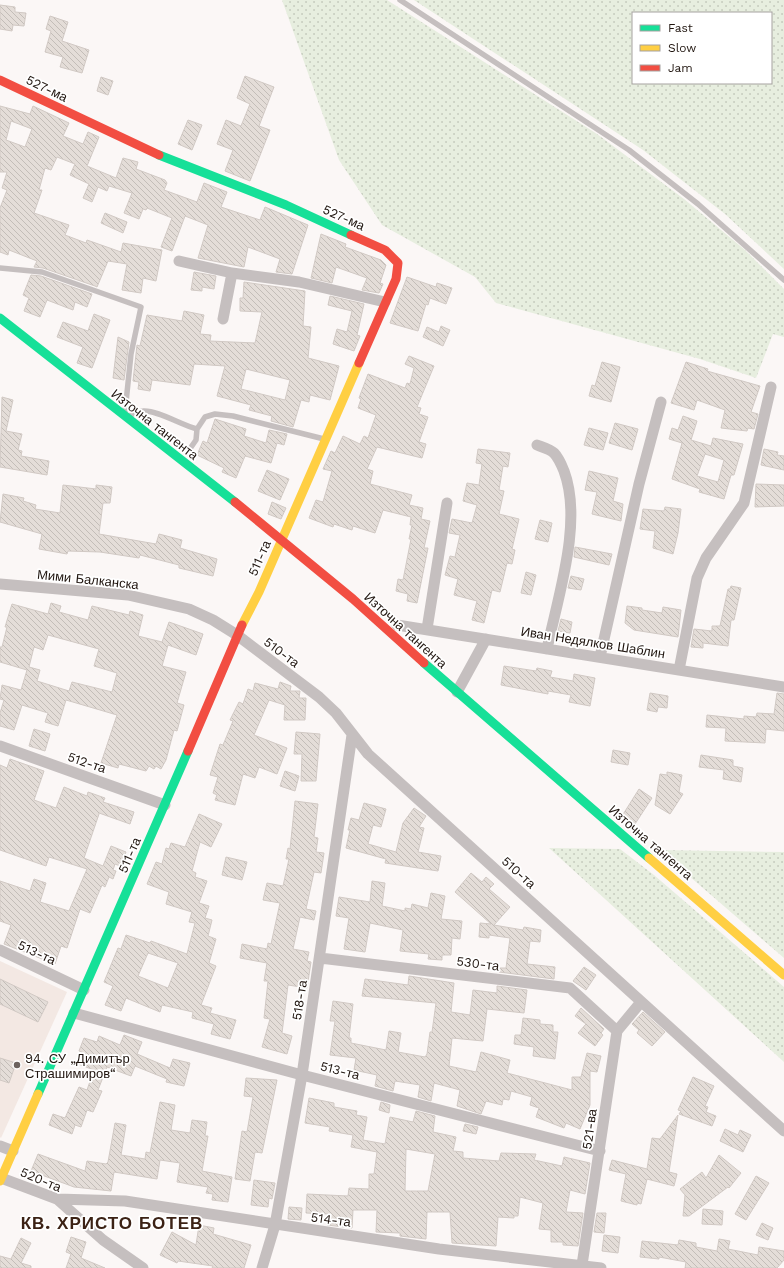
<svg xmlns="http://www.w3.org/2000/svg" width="784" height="1268" font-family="'Work Sans',sans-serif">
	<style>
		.built { fill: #f3e8e3 }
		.grass { fill: url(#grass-dots); fill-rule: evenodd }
		.building { fill: url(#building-back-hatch); stroke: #d1c9c4; fill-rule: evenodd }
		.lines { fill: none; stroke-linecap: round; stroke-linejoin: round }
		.lane { stroke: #c5bfbf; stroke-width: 5.5 }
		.street { stroke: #c5bfbf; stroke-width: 11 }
		.fast { stroke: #16e098; stroke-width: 9 }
		.slow { stroke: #ffcf43; stroke-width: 9 }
		.jam { stroke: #f24e42; stroke-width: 9 }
		.poi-dot { fill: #6c635f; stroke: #fff; stroke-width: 1.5 }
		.labels { text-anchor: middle; stroke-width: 3.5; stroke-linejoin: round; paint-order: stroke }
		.street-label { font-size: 13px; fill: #1f140e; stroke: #fff }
		.poi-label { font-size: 13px; fill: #1f140e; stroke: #fff; text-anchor: start }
		.district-label { font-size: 17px; font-weight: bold; letter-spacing: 1px; fill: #3c2215; stroke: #fff }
	</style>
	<defs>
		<pattern id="grass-dots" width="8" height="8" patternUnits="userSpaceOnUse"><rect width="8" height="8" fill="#e7eedf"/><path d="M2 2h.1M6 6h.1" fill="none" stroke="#c6cbbe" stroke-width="1.8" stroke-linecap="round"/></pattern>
		<pattern id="building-back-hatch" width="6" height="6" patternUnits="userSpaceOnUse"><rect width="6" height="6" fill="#e4ddd8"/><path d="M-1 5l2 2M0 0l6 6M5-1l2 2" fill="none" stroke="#c3bdb8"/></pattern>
	</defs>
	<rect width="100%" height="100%" fill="#fbf7f6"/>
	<path class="built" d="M0 961 67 992 1 1138 0 1137Z"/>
	<path class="grass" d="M282 0H387L597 134 684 199 745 250 784 289V337L773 334 756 378 700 359 496 303 475 277 382 225 339 160Z
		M414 0H784V269L725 214 643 150ZM633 13H771V83H633Z
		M549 848 620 849 654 875 784 987V1062Z
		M659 850 784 852V958Z"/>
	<path class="building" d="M0 5 15 7V12L26 13 24 26 13 25 12 31 0 29Z
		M50 16 68 22 62 41 89 50 82 73 60 67 63 57 45 52 51 31 46 29Z
		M245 76 274 87 259 126 270 130 250 181 225 171 233 150 217 144 226 120 241 126 250 104 237 98Z
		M101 77 113 81 108 95 97 91Z
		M0 106 30 114 33 106 69 123 63 136 83 144 88 132 99 137 87 166 116 178 123 158 138 162 136 169 165 180 167 183 164 190 197 202 204 183 227 192 221 207 260 220 265 207 308 225 292 274 276 272 280 259 248 247 244 267 198 258 208 225 185 216 172 251 161 247 172 218 147 208 146 210 143 209 139 219 124 213 132 193 109 186 107 191 98 187 92 202 83 198 89 184 70 175 75 164 57 157 51 170 45 168 39 190H42L34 213 69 225 65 235 86 243 87 240 121 252 123 243 162 250 156 281 143 278 141 293 122 290 127 264 108 261 97 287 95 286 43 268 34 267 37 261 9 250 8 255 0 252V208L7 190 2 188 7 172H0ZM11 121 32 129 25 147 6 140Z
		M188 120 202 125 192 150 178 144Z
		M105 213 127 222 123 233 101 223Z
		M321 234 346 244 345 247 381 260 386 265 380 283 383 284 379 293 362 290 367 278 336 267 332 283 311 278Z
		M194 272 216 276 214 289 202 287V291L191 290Z
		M31 275 41 276 92 294 87 307 75 302 73 310 47 300 40 317 24 311 29 298 23 295Z
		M407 277 436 287 437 283 452 288 446 304 430 298 428 305 426 304 418 331 390 323Z
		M244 282 305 291 303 326 311 327 308 358 339 366 330 400 310 395 309 402 301 400 293 427 271 421 272 416 249 410 251 405 217 396 225 366 194 364 190 385 152 380 150 391 138 389 139 382 133 381 137 345 140 346 147 315 182 321 184 311 204 315 200 334 211 335 210 341 255 343 262 312 240 311V298H243ZM246 369 290 380 285 400 241 389Z
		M330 296 364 304 357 335 360 336 354 351 333 344 337 329 347 332 352 311 328 305Z
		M94 314 110 320 92 368 77 363 83 347 57 337 63 322 88 331Z
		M441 326 450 330 443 346 423 337 427 327 439 332Z
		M118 337 129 342 124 380 113 378Z
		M409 356 434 366 417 407 421 408 419 414 428 417 419 442 426 444 422 458 377 447 367 469 373 471 370 484 412 495 409 505 423 508 421 519 430 521 424 548H428L417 603 407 601 408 594 396 591 398 579 403 580 411 539H409L412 525H410L411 517 383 510 375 533 353 526 352 530 334 524 333 527 309 518 316 500 323 502 332 471 323 469 331 451 335 453 343 436 360 444 364 436 368 438 376 415 358 408 361 399 359 398 368 374 405 388 407 383 410 384 414 368 405 364Z
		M602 362 620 367 611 402 589 396 592 385 595 386Z
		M686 362 708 369 707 371 760 386 751 412 758 414 754 429 748 428 747 431 721 428 725 410 697 400 694 410 671 403Z
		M2 397 13 400 6 431 22 434 18 450 22 451 21 456 49 461 47 475 0 467Z
		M683 416 697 421 691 440 711 446 713 438 743 444 734 475H731L724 499 699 492 700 489 672 479 682 443 669 439 672 428 678 430ZM705 454 724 460 718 482 697 476Z
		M215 419 246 429 244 436 266 443 269 430 287 434 284 445 277 443 271 463 245 456 236 478 222 472 224 468 197 455 203 441 207 443Z
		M615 423 638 429 632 450 609 443Z
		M589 428 608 433 603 450 584 445Z
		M478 449 510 453 508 467 503 466 499 490 504 491 499 514 519 519 512 549 515 550 512 564 507 563 500 592 492 590 484 623 472 620 477 601 454 595 458 579 445 575 450 556 455 557 460 535 449 533 452 519 472 523 477 505 463 501 467 483 479 485 482 464 476 463Z
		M764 449 778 452 777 455 784 456V470L761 465Z
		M267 470 289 479 280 500 258 491Z
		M589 471 618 478 613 501 623 504 621 521 592 514 597 492 585 490Z
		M756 484 784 485V506L755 507Z
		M63 485 96 489V485L112 487 110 503H103L99 534 156 544 159 534 182 540 180 548 217 559 213 576 179 568V565L140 555 139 558 100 552 68 551 67 554 39 549 42 534 0 522 3 494 24 498 23 501 36 505 35 509 60 513Z
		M272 502 286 508 281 519 268 514Z
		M665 507 681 509 678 533 673 554 653 548 655 531 640 529 643 509 664 511Z
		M540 520 552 523 548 542 535 539Z
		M575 547 612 554 609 565 574 557Z
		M526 572 536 575 531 595 521 593Z
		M571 576 584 579 581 590 568 588Z
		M731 586 741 588 734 620H731L728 646 703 643V648L691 647 694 629 712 631V626H720L728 589H730Z
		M51 603 61 606 59 612 88 620 92 606 129 615 130 611 143 615 138 636 162 642 169 622 203 634 196 655 168 645 162 666 186 672 177 703 184 705 177 731 174 730 166 760 161 769 156 766 154 769 149 766 146 771 119 764 118 768 101 763 117 715 66 700 58 726 45 722 48 713 22 705 14 730 0 726V713L4 700 0 699 2 685 21 690 27 670 0 662V647H2L7 627H5L12 604 48 614ZM48 635 99 649 94 666 117 673 112 692 72 682 69 691 37 681 40 670 29 667 34 647 43 650Z
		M627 606 642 608V610L662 613 663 607 681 610 678 637 634 630 625 623Z
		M561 619 572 622 570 633 558 631Z
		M504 666 536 671 537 668 552 671 550 677 573 681 574 674 595 678 590 706 569 702 571 695 548 691V694L501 685Z
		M280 682 291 686 290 691H300L299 698H306L305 720H284L285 705 269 700 254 735 287 748 277 774 259 767 255 778 243 774 235 805 215 800 217 795 213 793 218 777 210 775 220 744 223 745 233 721 230 720 239 702 243 704 248 689 253 691 255 683 278 689Z
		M650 693 668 696 667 708 658 707 657 712 647 710Z
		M777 693 784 694V731L766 729 765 743 725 741 726 728 706 727 707 715 744 719V716L756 717 757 713 774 714Z
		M34 729 50 734 45 751 29 746Z
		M296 732 320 734 316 781H301L302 754H294Z
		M613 750 630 753 628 765 611 762Z
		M701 755 733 760V766L743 768 741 782 723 779 724 770 699 767Z
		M10 759 44 771 34 800 56 808 64 787 87 796 88 792 105 798 103 802 134 812 130 824 99 813V814L84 858 103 866 111 846 126 852 120 866 115 864 113 870 116 871 113 879 109 877 105 887 102 885 90 913 80 909 67 948 61 946 55 964 4 944 11 925 0 921V881L30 891 34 879 46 883 40 902 69 911 87 869 49 857 46 866 0 850V765L7 768Z
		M285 771 299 776 295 791 280 786Z
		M667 772 682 775 679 792 683 794 670 814 655 805 660 774 667 775Z
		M639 789 652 798 635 824 622 816Z
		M295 801 318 804 314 837 318 838 316 852 324 853 321 873 314 872 306 909 316 911 314 920 300 917 293 949 309 952 307 961 311 962 307 988 288 985 282 1033 292 1036 287 1054 262 1047 270 1019 264 1018 268 981H264L267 963 240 958 242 944 267 949 268 943 271 944 280 903 263 900 267 883 283 886 289 859H286L288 848 290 849Z
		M364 803 386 809 381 827 373 825 368 844 396 852 403 823 414 808 426 816 419 827 424 828 418 852 441 856 438 871 385 863 386 859 346 848 350 830H348L351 818 359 820Z
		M199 814 222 824 211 847 200 842 192 871 196 873 195 877 207 881 199 903 209 906 205 918 212 920 208 936 216 939 209 963 216 966 201 1005 212 1008 210 1013 236 1020 230 1039 211 1034 214 1024 192 1018 193 1012 162 1005 160 1012 126 998 121 1011 105 1005 113 986 104 982 118 948 121 949 126 935 150 943 151 941 187 954 195 923 189 922 192 912 166 904 169 892 147 884 156 862 162 864 166 848 169 849 171 843 185 847ZM148 953 178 963 168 988 138 976Z
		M226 857 247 862 242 880 222 875Z
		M471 873 482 882 486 877 494 884 489 889 510 907 494 925 523 930 524 927 541 930 540 942 530 941 527 964 555 967 554 979 499 972 500 968H506L510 938 489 935V938L479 937 480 923 491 924 455 892Z
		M372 881 385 883 382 906 405 911V908L411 909 412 904 428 908 431 893 445 896 441 919 462 921 460 939 452 938 451 955H442V960L428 959 429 954 400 951 403 930 370 923 365 952 344 949 349 918 336 916 339 897 370 902Z
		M584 967 596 975 586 990 573 981Z
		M409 976 454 983 451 1012 470 1015 473 990 497 993V986L527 990 524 1013 487 1009 483 1041 452 1038 449 1066 476 1072 481 1052 510 1060 507 1073 572 1090V1077H581L587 1053 601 1056 597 1072 590 1071V1105L580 1129 566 1123 564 1128 536 1117 539 1108 530 1105 532 1097 511 1091 509 1100 503 1099 502 1105 486 1101 481 1114 457 1106 460 1090 434 1083 431 1101 418 1097 420 1085 395 1081 393 1091 375 1086 377 1075 354 1070 356 1058 330 1055 335 1021H330L333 1001 353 1004 349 1038H351V1043L386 1050 389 1031 401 1033 398 1052 425 1057 427 1054 430 1032H432L436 1003 362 996 365 979 408 985Z
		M0 979 48 1002 38 1022 0 1004Z
		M581 1008 604 1029 601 1033 603 1035 595 1046 578 1033 586 1024 575 1016Z
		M643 1012 665 1032 652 1046 637 1033 639 1030 632 1024Z
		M523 1018 540 1020V1024L553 1025V1032H558L555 1059 533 1056 534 1047 514 1044 515 1035H521Z
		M124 1035 142 1042 137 1054 170 1068 173 1059 190 1063 184 1086 166 1082 167 1079 135 1066 131 1076 107 1067 98 1090 102 1091 93 1112 87 1110 81 1127 75 1125 72 1134 49 1125 53 1114 65 1118 79 1087 87 1090 94 1070 78 1064 82 1052 79 1051 84 1038 97 1042 99 1036 120 1045Z
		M0 1058 16 1063 9 1083 0 1080Z
		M693 1077 714 1086 705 1106 708 1107 706 1112 716 1116 712 1126 679 1114 681 1111 678 1110Z
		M246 1078 277 1080 262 1153 255 1152 250 1181 235 1179 242 1131 247 1132 253 1097 244 1096Z
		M309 1098 334 1103V1107L357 1111 356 1115 367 1117 363 1140 385 1144 390 1117 413 1122 416 1111 435 1116 433 1132 456 1137 453 1151 463 1152V1158L499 1161 501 1153 536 1154 534 1160 562 1166 564 1157 590 1163 585 1194 570 1190 566 1212 583 1213 578 1246 563 1245V1242H551V1230L539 1229 543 1203 520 1197 518 1216H514V1218L498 1217 496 1246 452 1243 450 1212H427L426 1239 400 1236V1233L376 1232 377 1210H353L352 1228 327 1225 328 1214 306 1213 307 1194 348 1196 349 1188 369 1189V1174H374L377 1152 351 1147 353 1135 329 1131 330 1127 305 1123ZM406 1149 435 1154 428 1191H405Z
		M160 1102 175 1105 171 1130 190 1133 192 1120 207 1122 205 1136H208L202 1171 232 1177 228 1202 212 1200 213 1194 206 1193 208 1187 177 1182 180 1163 160 1160 157 1179 114 1172 111 1191 74 1187 31 1171 38 1154 85 1171 87 1161 106 1164 108 1162 115 1123 126 1125 121 1155 145 1159 146 1152 150 1153Z
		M381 1102 390 1105 389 1113 379 1110Z
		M678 1115 669 1172 677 1174 674 1186 647 1179 641 1204 637 1203V1205L621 1201 626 1174 609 1170 612 1160 647 1169 652 1138 660 1139Z
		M465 1124 478 1127 476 1134 463 1131Z
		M725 1129 738 1135 740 1130 751 1135 743 1152 720 1141Z
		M719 1155 741 1173 729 1188 728 1187 689 1216H683L685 1195 680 1189 702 1172 706 1178Z
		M756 1176 769 1183 746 1220 735 1214Z
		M254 1180 275 1183 272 1199 269 1198 268 1207 251 1205Z
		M289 1207 302 1208 301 1220 288 1219Z
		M703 1209 723 1211 722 1225 702 1224Z
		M597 1213H606L604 1233 594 1232Z
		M762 1223 773 1228 768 1240 756 1235Z
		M199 1225 214 1228 213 1234 251 1245 244 1268H212L213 1266 178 1261 177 1263 160 1255 172 1232 196 1245Z
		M604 1235 620 1237 618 1253 602 1251Z
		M71 1237 86 1242 81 1258 105 1268H66L71 1254 66 1252Z
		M21 1238 31 1243 21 1263 31 1266V1268H0V1256L11 1259Z
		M719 1239 730 1241 728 1249 758 1255 759 1247 784 1251V1260L777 1268H685L686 1262 659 1257V1259L640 1257 642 1241 678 1245 679 1240 696 1243V1247L717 1251Z"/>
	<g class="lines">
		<path class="lane" d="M400 0 629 150 698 204 784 280
			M0 268 42 272 141 307 131 354 125 412
			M128 416C133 414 139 411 143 411 158 410 181 425 197 429L205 417 215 414 233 416 324 439
			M187 453 196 440 197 429"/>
		<path class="street" d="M179 261 232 273 299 282 385 302
			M223 319 232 273
			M537 445C542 447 550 449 554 453 558 457 562 466 564 471 583 522 558 596 547 649
			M0 584 128 595 189 609 213 620 237 635 319 697 336 713 368 754 784 1131
			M397 625 784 687
			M427 629 447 503
			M600 657 639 484 661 402
			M679 670 697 578 706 558 744 503 771 387
			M457 692 486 639
			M0 746 165 805
			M0 950 84 990
			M320 958 570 988 617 1031
			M74 1013 302 1075 600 1151
			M0 1146 13 1151
			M1 1178 57 1199 103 1240 143 1268
			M57 1199 125 1201 439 1249 601 1268
			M262 1268 275 1225 302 1075 352 735
			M580 1268 582 1265 617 1031 641 1002"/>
		<path class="fast" d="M159 155 286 205 351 235
			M0 318 235 502
			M424 663 649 858
			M38 1094 188 751"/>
		<path class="slow" d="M242 625 259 592 359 363
			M649 858 784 975
			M0 1181 38 1094"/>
		<path class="jam" d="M0 80 159 155
			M351 235 385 250 398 263 396 279 359 363
			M235 502 353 599 424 663
			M188 751 242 625"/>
	</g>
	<circle class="poi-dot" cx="17" cy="1065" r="4"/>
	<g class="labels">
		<g class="street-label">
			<text transform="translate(47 88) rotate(26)" y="5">527-ма</text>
			<text transform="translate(344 217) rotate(24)" y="5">527-ма</text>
			<text transform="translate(155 424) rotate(38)" y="5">Източна тангента</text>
			<text transform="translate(259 558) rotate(-66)" y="5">511-та</text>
			<text transform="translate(88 579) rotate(6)" y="5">Мими Балканска</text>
			<text transform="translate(406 630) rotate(42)" y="5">Източна тангента</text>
			<text transform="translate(593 642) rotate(9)" y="5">Иван Недялков Шаблин</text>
			<text transform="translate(282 652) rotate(37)" y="5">510-та</text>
			<text transform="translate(87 762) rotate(19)" y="5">512-та</text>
			<text transform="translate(651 842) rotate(41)" y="5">Източна тангента</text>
			<text transform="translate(129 855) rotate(-66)" y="5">511-та</text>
			<text transform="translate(519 872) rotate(42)" y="5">510-та</text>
			<text transform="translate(37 952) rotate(25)" y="5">513-та</text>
			<text transform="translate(478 963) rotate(7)" y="5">530-та</text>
			<text transform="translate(299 1000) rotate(-81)" y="5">518-та</text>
			<text transform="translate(340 1070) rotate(14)" y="5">513-та</text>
			<text transform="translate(589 1129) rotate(-82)" y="5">521-ва</text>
			<text transform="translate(41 1179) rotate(23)" y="5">520-та</text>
			<text transform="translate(331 1219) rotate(8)" y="5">514-та</text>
		</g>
		<g class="poi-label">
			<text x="25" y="1063">94. СУ „Димитър<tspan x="25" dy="15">Страшимиров“</tspan></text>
		</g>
		<g class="district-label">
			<text x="112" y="1229">КВ. ХРИСТО БОТЕВ</text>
		</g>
	</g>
	<rect x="632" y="12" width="140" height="72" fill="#ffffff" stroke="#a5a19f"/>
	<rect x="640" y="25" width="20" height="6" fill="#16e098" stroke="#a5a19f"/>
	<text x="668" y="32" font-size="12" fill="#1f140e">Fast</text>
	<rect x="640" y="45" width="20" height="6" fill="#ffcf43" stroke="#a5a19f"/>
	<text x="668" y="52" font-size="12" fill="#1f140e">Slow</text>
	<rect x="640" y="65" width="20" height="6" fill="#f24e42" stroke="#a5a19f"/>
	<text x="668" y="72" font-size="12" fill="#1f140e">Jam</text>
</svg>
